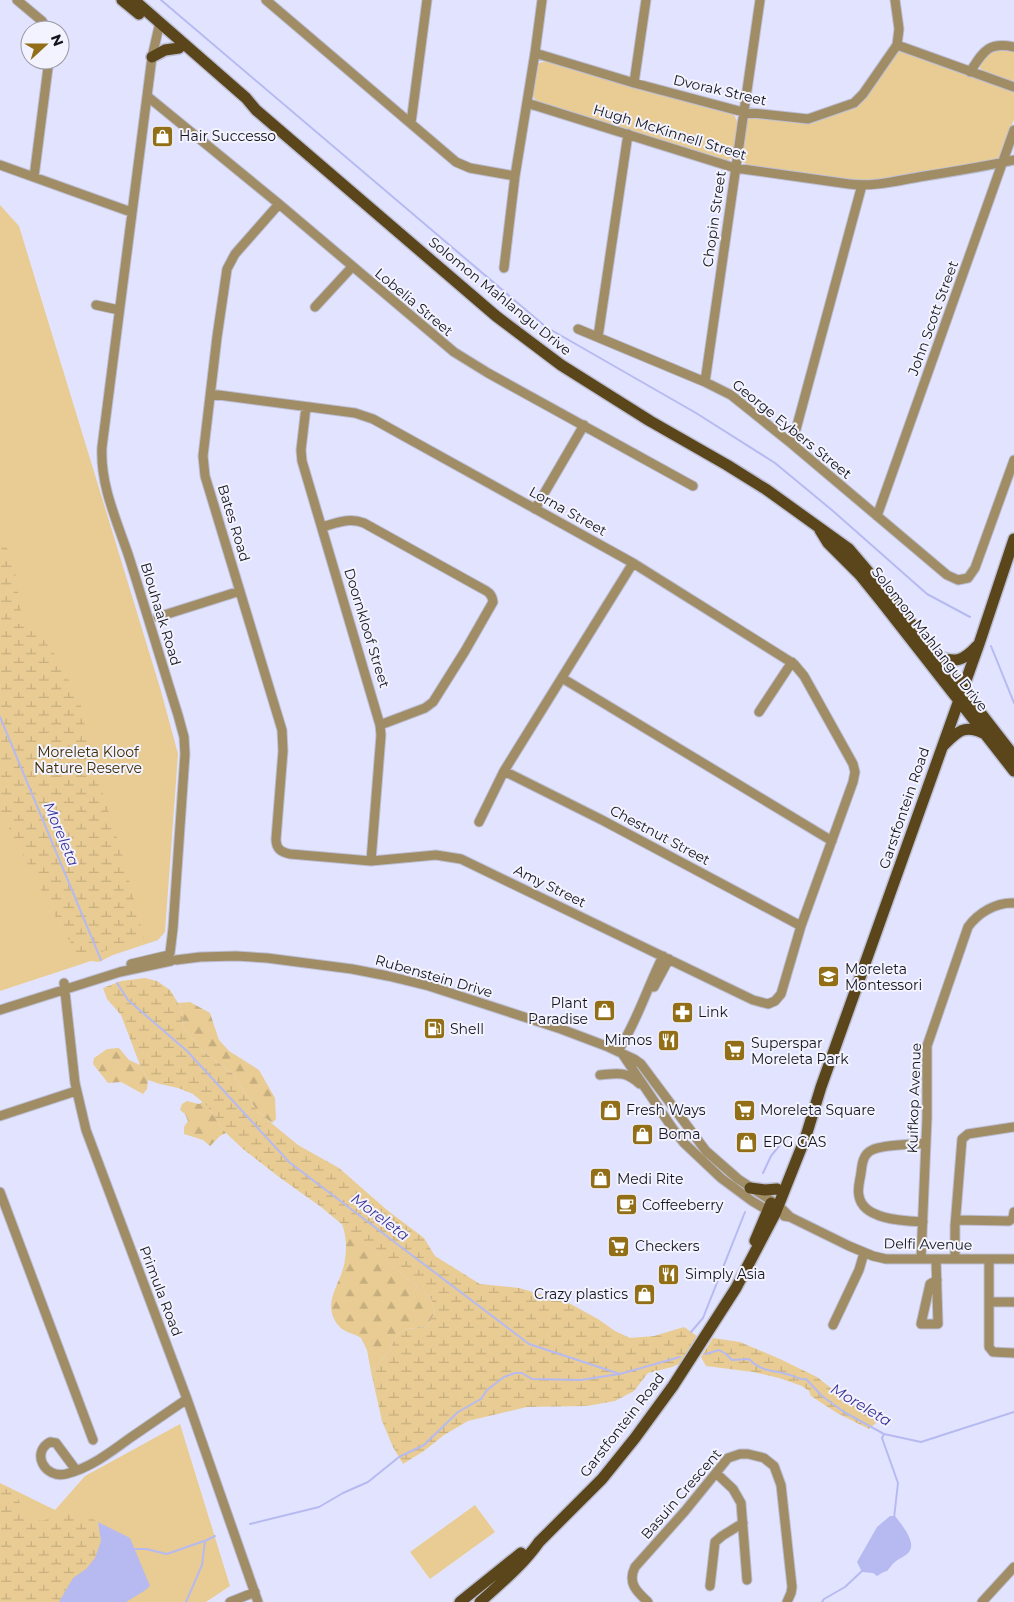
<svg xmlns="http://www.w3.org/2000/svg" width="1014" height="1602" font-family="Montserrat,sans-serif">
	<style>
		.green { fill: #e8cc93 }
		.forest { fill: url(#forest-firs) }
		.wetland { fill: url(#wetland-marsh) }
		.water { fill: #b6baf1 }
		.lines { fill: none; stroke-linecap: round; stroke-linejoin: round }
		.stream { stroke: #b6baf1; stroke-width: 2 }
		.minor-casing { stroke: #bdbfd6; stroke-width: 11 }
		.major-casing { stroke: #bdbfd6; stroke-width: 14 }
		.minor { stroke: #a08d66; stroke-width: 9 }
		.major { stroke: #5a461a; stroke-width: 11 }
		.labels { text-anchor: middle; stroke-width: 4; stroke-linejoin: round; paint-order: stroke }
		.street-label { font-size: 14px; fill: #14141d; stroke: #f2f3fe }
		.poi-label { font-size: 14px; fill: #14141d; stroke: #f2f3fe; text-anchor: start }
		.park-label { font-size: 14px; fill: #3e2b00; stroke: #f2f3fe }
		.water-label { font-size: 15px; font-style: italic; fill: #3d3298; stroke: #f2f3fe }
	</style>
	<defs>
		<pattern id="forest-firs" width="22" height="20" patternUnits="userSpaceOnUse" patternTransform="scale(1.25)"><rect width="22" height="20" fill="#e8cc93"/><path d="M5 1l3.5 6h-7zM16 11l3.5 6h-7z" fill="#c6ae7e"/></pattern>
		<pattern id="wetland-marsh" width="20" height="14" patternUnits="userSpaceOnUse" patternTransform="scale(1.25)"><rect width="20" height="14" fill="#e8cc93"/><path d="M1 5h8M5 5V1M11 12h8M15 12V8" fill="none" stroke="#c6ae7e"/></pattern>
	</defs>
	<rect width="100%" height="100%" fill="#e2e4ff"/>
	<path class="green" d="M1003 49 1014 51V83L984 72 980 68C983 53 989 52 1003 49Z
		M900 51 1014 91V119L1000 158 997 160 870 182 748 166 742 161 741 155 746 121 752 117 811 124 860 104 895 53Z
		M545 61 731 113C744 121 735 144 733 157L725 162 536 101 532 94 537 64Z
		M0 205 19 226 161 691 178 754 165 932 158 940 113 955 99 962 91 961 0 991Z
		M180 1424 230 1586 206 1602H0V1483L55 1510 85 1476Z
		M475 1505 495 1532 430 1579 410 1552Z"/>
	<path class="forest" d="M190 1002 210 1013 219 1040 229 1051 259 1070 275 1098 276 1119 272 1123 258 1112 233 1074 203 1051 183 1027 181 1008 178 1003Z
		M119 1048 129 1060 140 1065 148 1080 147 1089 143 1094 121 1082 108 1083 93 1064 94 1058 107 1049Z
		M187 1101 199 1104 203 1102 206 1105 226 1133 220 1136 210 1146 203 1140 184 1134V1127L188 1121 185 1114 180 1110 182 1104Z
		M342 1224 431 1298 435 1312 427 1327 405 1329 397 1335 389 1351 371 1372 367 1350 361 1338C354 1333 344 1333 338 1325 320 1302 343 1282 345 1259 347 1247 346 1235 342 1224Z"/>
	<path class="wetland" d="M0 543 9 550 14 565 21 612 19 618 0 628Z
		M18 624H24L43 639 59 660 81 706 90 753 123 857 144 938 80 959 50 907 0 811V634Z
		M145 978 157 981 170 990 181 1008 183 1027 203 1051 233 1074 258 1112 298 1145 339 1168 387 1210 424 1238 435 1256 480 1284 519 1288 567 1302 598 1319 615 1331 630 1338 654 1336 684 1327 697 1336 679 1364 672 1367 648 1373 634 1391 615 1401 587 1406 527 1407 468 1421 444 1435 424 1451 403 1464 393 1447 382 1421 371 1372 389 1351 397 1335 405 1329 427 1327 435 1312 431 1298 321 1207 279 1177 243 1149 226 1133 206 1105 193 1094 178 1088 160 1084 148 1080 140 1065 121 1015 107 999 103 988 121 981Z
		M713 1338 740 1342 780 1359 817 1377 841 1396 875 1414 876 1423 869 1429 837 1413 811 1396 809 1391 802 1386 779 1378 753 1372 706 1366 701 1357Z
		M0 1487 15 1492 23 1510 41 1521 72 1512H80L98 1522 101 1541 95 1558 86 1569 73 1578 59 1602 44 1595 29 1602H0Z"/>
	<path class="water" d="M890 1516H895C901 1524 917 1542 909 1552 905 1557 899 1558 895 1562 892 1564 890 1568 887 1571 882 1572 881 1574 877 1576L873 1573 862 1572 857 1562 877 1527Z
		M98 1522 130 1538 150 1586 144 1591 126 1602H59L73 1578 86 1569 95 1558 101 1541Z"/>
	<g class="lines">
		<path class="stream" d="M161 0 546 327 696 413 775 463 833 511 927 594 970 617
			M991 646 1014 703
			M0 717 101 960
			M117 983 128 1000 187 1051 289 1162 529 1344 620 1374 680 1357
			M763 1173 771 1156 788 1135
			M691 1332 703 1318 745 1212
			M706 1354 719 1350 726 1354 732 1360 749 1359C761 1372 774 1370 790 1375 797 1377 799 1380 806 1379L822 1396 844 1412 884 1434 921 1442 1014 1412
			M884 1434 882 1438 898 1483 894 1518
			M250 1524 319 1507 343 1493 368 1482 399 1457 424 1445 458 1412 481 1399 487 1390 504 1377 515 1373H522L532 1379 581 1380 619 1374
			M135 1549H146L167 1554 204 1541
			M186 1602 202 1565 205 1541 215 1536
			M822 1602 824 1599 845 1587 863 1570"/>
		<defs>
			<path id="minor" d="M17 0 42 21 47 30
				M266 0 456 162 470 168 515 176
				M160 22 152 57 102 447C100 484 116 519 128 554 145 607 161 661 178 715L184 737 185 754 173 928 170 953
				M897 45 1014 87
				M535 53 634 83 743 112 808 119 854 103 863 94 897 45 899 29 895 0
				M970 72C983 52 988 41 1014 47
				M634 83 646 0
				M147 96 279 204 454 352 488 373 693 486
				M527 103 735 168 849 184C873 187 896 181 919 177 951 172 982 167 1014 160
				M411 123 427 0
				M0 165 131 212
				M34 177 49 60
				M504 268 515 176 535 53 542 0
				M96 305 119 310
				M315 307 352 267
				M578 329 705 382 731 395 792 444 947 575 958 580 968 578 975 568 1014 460
				M598 337 628 134
				M705 382 760 0
				M211 394 355 413 373 419 633 563 794 664 804 676 853 764 855 772 853 782 801 926 781 994 775 1001 768 1004 753 1000 461 859 436 855 371 861 290 854C281 852 276 849 276 839L283 751 282 730 205 476 203 456 217 337 227 269 235 254 279 204
				M306 407 301 450 302 461 380 725 381 735 371 861
				M792 444 862 185
				M535 509 584 425
				M877 516 1014 130
				M322 527C337 523 349 517 364 523L481 588C487 591 492 593 493 602L465 651 433 702 425 708 380 725
				M158 617 240 591
				M562 678 832 841
				M759 712 792 662
				M504 771 602 820 801 926
				M479 822 504 771 633 563
				M176 960 200 957 236 956 267 958 352 969 388 976 429 986 561 1029 606 1046 634 1059 641 1064 706 1151 738 1179 778 1205 790 1217
				M131 964 169 955
				M64 983 75 1083 86 1130 187 1399 258 1602
				M654 987 669 959
				M0 1010 120 972 171 961
				M618 1051C637 1022 647 988 663 956
				M623 1055 673 1129 684 1143 721 1178 752 1201 772 1213
				M600 1075C619 1073 625 1071 640 1084
				M0 1116 76 1091
				M0 1192 93 1440
				M784 1216 790 1217 849 1246 873 1256 886 1259H1014
				M956 1220 1009 1221 1013 1218 1014 1212
				M923 1222C905 1221 863 1220 859 1196 857 1189 860 1180 861 1173 862 1164 863 1154 872 1150 885 1144 911 1145 926 1143
				M921 1259 927 1118V1046L968 927C978 913 996 902 1014 903
				M936 1259 938 1324H921L930 1284 937 1280
				M955 1259V1226L962 1139 968 1134 1014 1127
				M989 1259V1347L993 1352 1014 1353
				M990 1302H1014
				M833 1325 859 1270 864 1253
				M76 1470 56 1443 50 1442C31 1452 44 1479 66 1474 90 1468 111 1452 130 1438 149 1425 168 1412 187 1399
				M716 1473 733 1489 741 1503 747 1580
				M710 1586 715 1542 722 1536 743 1523
				M230 1602 255 1592
				M648 1602C637 1592 627 1583 635 1567L685 1511 728 1458 740 1454H748L764 1458 774 1466 781 1485 792 1587 791 1593 787 1602
				M982 1602 1014 1567"/>
			<path id="major" d="M122 0 139 14
				M134 0 246 98 256 110 496 316 561 365 650 421 727 465 767 490 849 549 900 609 1014 756
				M152 57 165 50 179 48
				M820 530 828 543 860 575 881 601 1014 771
				M937 656C956 664 964 660 977 646
				M944 745C957 732 964 724 983 733
				M750 1188 765 1190 777 1189
				M755 1241 771 1203
				M460 1602 521 1553
				M480 1602C501 1583 523 1565 539 1542L602 1479 635 1438 673 1386 736 1288 775 1214 806 1136 821 1087 979 644 1014 539"/>
		</defs>
		<use href="#minor" class="minor-casing"/>
		<use href="#major" class="major-casing"/>
		<use href="#minor" class="minor"/>
		<use href="#major" class="major"/>
	</g>
	<defs>
		<symbol id="shop-square" viewBox="-11 -11 22 22"><rect x="-9" y="-9" width="18" height="18" rx="4" fill="#926e16" stroke="#f2f3fe"/><path d="M-5-2.5h2.3a2.7 3.5 0 0 1 5.4 0H5L5.5 6h-11ZM-1.5-2.5h3a1.5 2.3 0 0 0-3 0Z" fill="#fff"/></symbol>
		<symbol id="school-square" viewBox="-11 -11 22 22"><rect x="-9" y="-9" width="18" height="18" rx="4" fill="#926e16" stroke="#f2f3fe"/><path d="M0-5L7-2L0 1L-7-2ZM-4 1L0 2.5L4 1V4Q0 6-4 4Z" fill="#fff"/></symbol>
		<symbol id="pharmacy-square" viewBox="-11 -11 22 22"><rect x="-9" y="-9" width="18" height="18" rx="4" fill="#926e16" stroke="#f2f3fe"/><path d="M-2-6h4v4h4v4h-4v4h-4v-4h-4v-4h4Z" fill="#fff"/></symbol>
		<symbol id="fuel-square" viewBox="-11 -11 22 22"><rect x="-9" y="-9" width="18" height="18" rx="4" fill="#926e16" stroke="#f2f3fe"/><path d="M-5.5-6h7V0h2V4h1.3V-2.5L3-4.5l.8-.8L6-3V5H2.5V1h-1V6h-7ZM-4.2-4.7v3.2H.2V-4.7Z" fill="#fff"/></symbol>
		<symbol id="restaurant-square" viewBox="-11 -11 22 22"><rect x="-9" y="-9" width="18" height="18" rx="4" fill="#926e16" stroke="#f2f3fe"/><path d="M-5-6h1v4h1v-4h1v4h1v-4h1v5L-1.5 .5V6h-2V.5L-5-1ZM5-6V6H3V1.5H1.5Q1.5-4 5-6Z" fill="#fff"/></symbol>
		<symbol id="supermarket-square" viewBox="-11 -11 22 22"><rect x="-9" y="-9" width="18" height="18" rx="4" fill="#926e16" stroke="#f2f3fe"/><path d="M-6-5.5h2.5l.6 2H6L4.5 2H-2.5L-4.4-4H-6ZM-1.5 3.2a1.3 1.3 0 1 0 .1 0ZM3 3.2a1.3 1.3 0 1 0 .1 0Z" fill="#fff"/></symbol>
		<symbol id="cafe-square" viewBox="-11 -11 22 22"><rect x="-9" y="-9" width="18" height="18" rx="4" fill="#926e16" stroke="#f2f3fe"/><path d="M-5.5-4.5H6V0H3Q3 3.5 0 3.5H-2.5Q-5.5 3.5-5.5 0ZM3-3.2v2h1.7v-2ZM-6 4.5H4V6H-6Z" fill="#fff"/></symbol>
	</defs>
	<g fill-rule="evenodd">
		<use href="#shop-square" x="150" y="124" width="25" height="25"/>
		<use href="#school-square" x="816" y="964" width="25" height="25"/>
		<use href="#shop-square" x="592" y="998" width="25" height="25"/>
		<use href="#pharmacy-square" x="670" y="1000" width="25" height="25"/>
		<use href="#fuel-square" x="422" y="1016" width="25" height="25"/>
		<use href="#restaurant-square" x="656" y="1028" width="25" height="25"/>
		<use href="#supermarket-square" x="722" y="1038" width="25" height="25"/>
		<use href="#shop-square" x="598" y="1098" width="25" height="25"/>
		<use href="#supermarket-square" x="732" y="1098" width="25" height="25"/>
		<use href="#shop-square" x="630" y="1122" width="25" height="25"/>
		<use href="#shop-square" x="734" y="1130" width="25" height="25"/>
		<use href="#shop-square" x="588" y="1166" width="25" height="25"/>
		<use href="#cafe-square" x="614" y="1192" width="25" height="25"/>
		<use href="#supermarket-square" x="606" y="1234" width="25" height="25"/>
		<use href="#restaurant-square" x="656" y="1262" width="25" height="25"/>
		<use href="#shop-square" x="632" y="1282" width="25" height="25"/>
	</g>
	<g class="labels">
		<g class="street-label">
			<text transform="translate(720 90) rotate(13)" y="5">Dvorak Street</text>
			<text transform="translate(670 132) rotate(17)" y="5">Hugh McKinnell Street</text>
			<text transform="translate(714 219) rotate(-82)" y="5">Chopin Street</text>
			<text transform="translate(500 296) rotate(39)" y="5">Solomon Mahlangu Drive</text>
			<text transform="translate(414 302) rotate(40)" y="5">Lobelia Street</text>
			<text transform="translate(933 318) rotate(-70)" y="5">John Scott Street</text>
			<text transform="translate(792 429) rotate(39)" y="5">George Eybers Street</text>
			<text transform="translate(568 511) rotate(29)" y="5">Lorna Street</text>
			<text transform="translate(234 523) rotate(73)" y="5">Bates Road</text>
			<text transform="translate(161 614) rotate(73)" y="5">Blouhaak Road</text>
			<text transform="translate(367 628) rotate(73)" y="5">Doornkloof Street</text>
			<text transform="translate(930 639) rotate(52)" y="5">Solomon Mahlangu Drive</text>
			<text transform="translate(904 808) rotate(-71)" y="5">Garstfontein Road</text>
			<text transform="translate(660 835) rotate(28)" y="5">Chestnut Street</text>
			<text transform="translate(550 886) rotate(26)" y="5">Amy Street</text>
			<text transform="translate(434 976) rotate(16)" y="5">Rubenstein Drive</text>
			<text transform="translate(914 1098) rotate(-88)" y="5">Kuifkop Avenue</text>
			<text transform="translate(928 1244) rotate(1)" y="5">Delfi Avenue</text>
			<text transform="translate(161 1291) rotate(69)" y="5">Primula Road</text>
			<text transform="translate(622 1425) rotate(-52)" y="5">Garstfontein Road</text>
			<text transform="translate(681 1494) rotate(-49)" y="5">Basuin Crescent</text>
		</g>
		<g class="poi-label">
			<text x="179" y="141">Hair Successo</text>
			<text x="845" y="974">Moreleta<tspan x="845" dy="16">Montessori</tspan></text>
			<text x="588" y="1008" text-anchor="end">Plant<tspan x="588" dy="16">Paradise</tspan></text>
			<text x="698" y="1017">Link</text>
			<text x="450" y="1034">Shell</text>
			<text x="652" y="1045" text-anchor="end">Mimos</text>
			<text x="751" y="1048">Superspar<tspan x="751" dy="16">Moreleta Park</tspan></text>
			<text x="626" y="1115">Fresh Ways</text>
			<text x="760" y="1115">Moreleta Square</text>
			<text x="658" y="1139">Boma</text>
			<text x="763" y="1147">EPG GAS</text>
			<text x="617" y="1184">Medi Rite</text>
			<text x="642" y="1210">Coffeeberry</text>
			<text x="635" y="1251">Checkers</text>
			<text x="685" y="1279">Simply Asia</text>
			<text x="628" y="1299" text-anchor="end">Crazy plastics</text>
		</g>
		<g class="park-label">
			<text x="88" y="757">Moreleta Kloof<tspan x="88" dy="16">Nature Reserve</tspan></text>
		</g>
		<g class="water-label">
			<text transform="translate(61 834) rotate(67)" y="5">Moreleta</text>
			<text transform="translate(380 1217) rotate(37)" y="5">Moreleta</text>
			<text transform="translate(861 1405) rotate(31)" y="5">Moreleta</text>
		</g>
	</g>
	<g transform="translate(45 45) rotate(69)"><circle r="24" fill="#f2f3fe" stroke="#999aa4"/>
	<path d="M0-4L9 19L0 12L-9 19Z" fill="#926e16"/>
	<text y="-8" font-size="14" font-weight="bold" text-anchor="middle" fill="#14141d">N</text>
	</g>
</svg>
